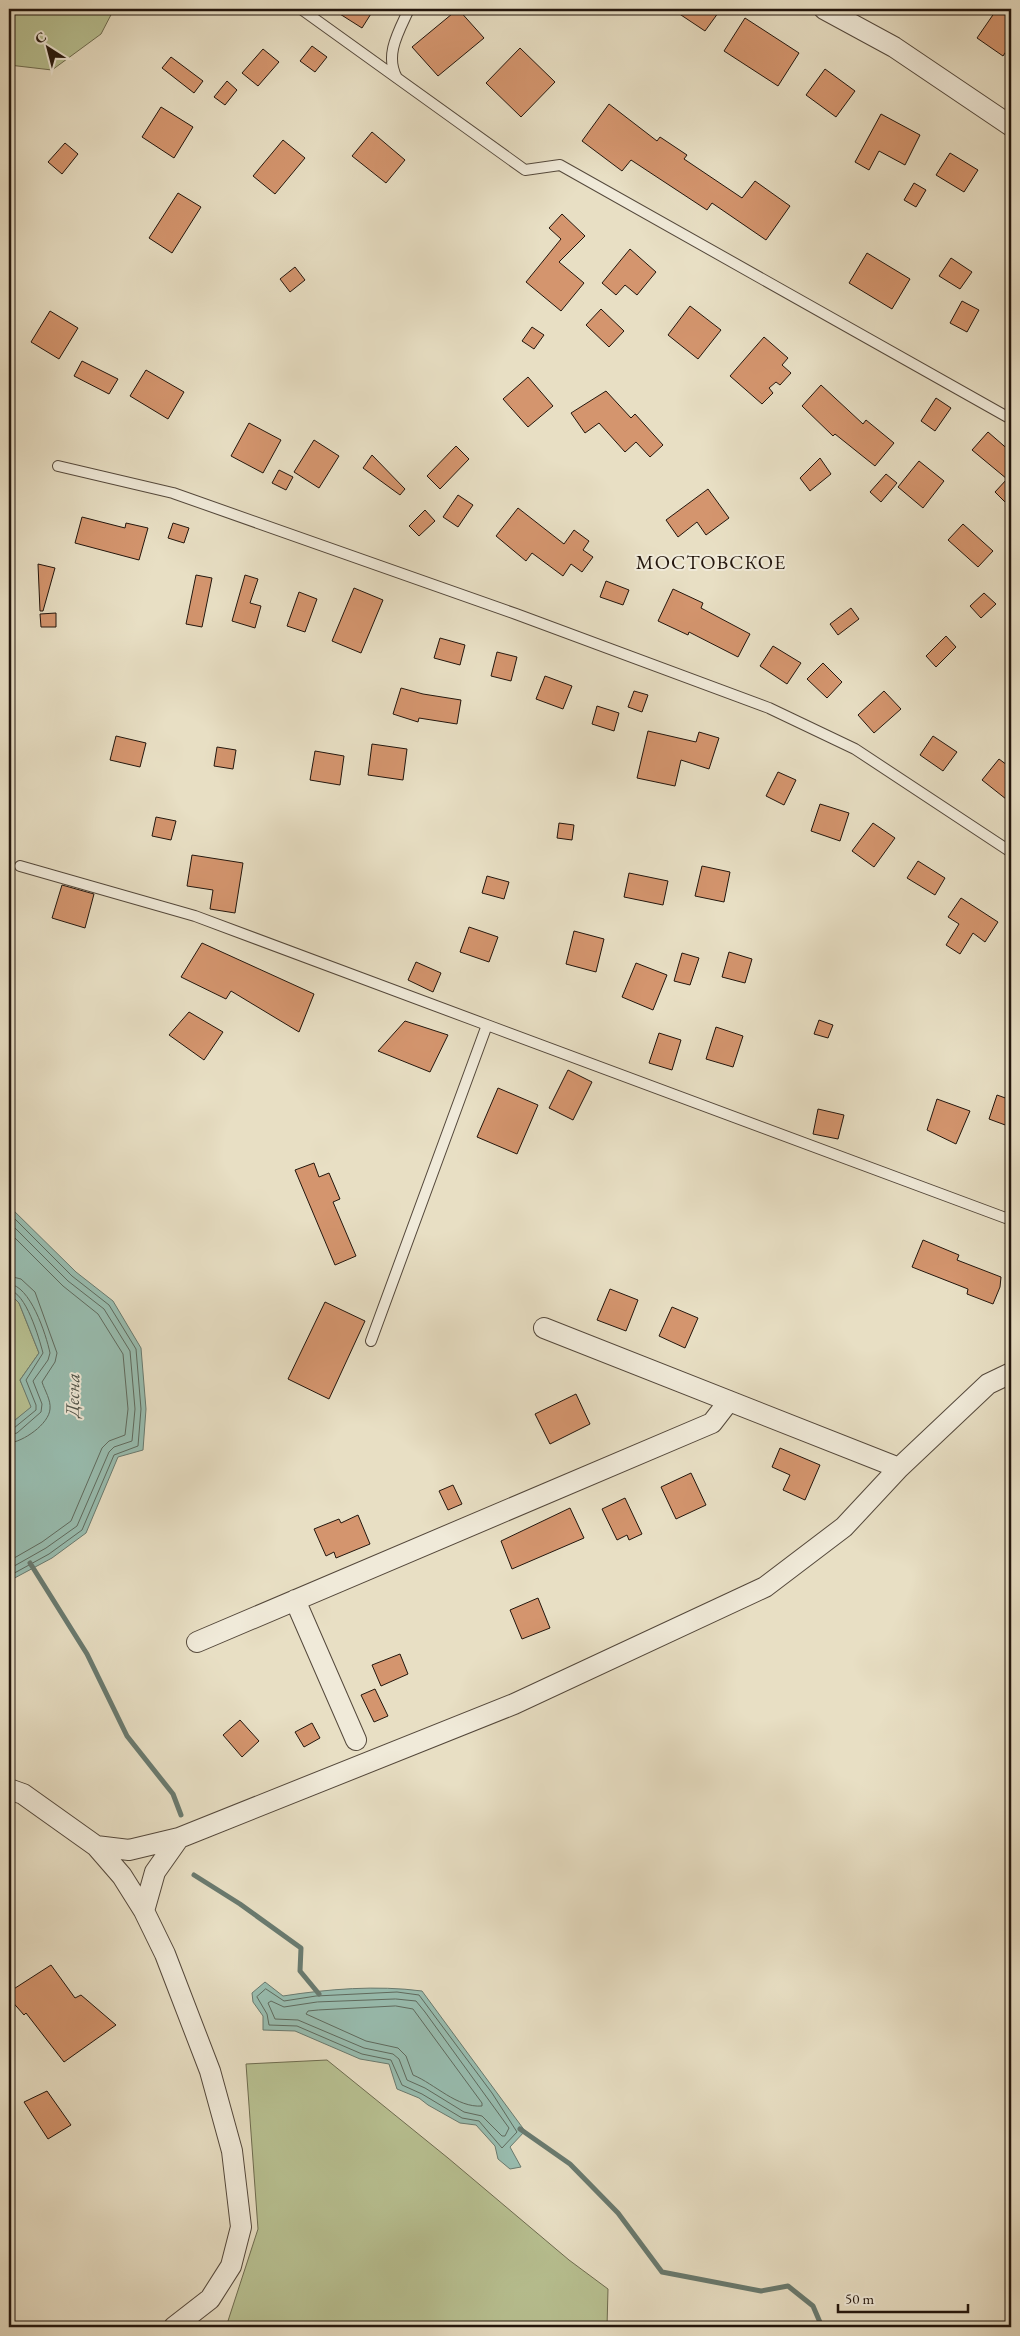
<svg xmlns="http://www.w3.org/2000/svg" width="1020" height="2336" font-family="'EB Garamond',serif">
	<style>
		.green { fill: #b8c192; stroke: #6e6c50 }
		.water { fill: #98bdb0; stroke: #697a6f }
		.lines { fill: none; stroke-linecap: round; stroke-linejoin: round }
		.shore { stroke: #5e6a5e; stroke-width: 1 }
		.stream { stroke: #697a6f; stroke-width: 5 }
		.building { fill: #d4956e; stroke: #23160d }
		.lane-casing { stroke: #54483b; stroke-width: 12 }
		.street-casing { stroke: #54483b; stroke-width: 22 }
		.lane { stroke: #f0ead9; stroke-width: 10 }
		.street { stroke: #f0ead9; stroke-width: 20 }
		.labels { text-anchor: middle; stroke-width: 4; stroke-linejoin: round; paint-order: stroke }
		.water-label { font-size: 19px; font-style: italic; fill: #4c5046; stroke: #f0ead9 }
		.quarter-label { font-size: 20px; letter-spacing: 1px; fill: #23160d; stroke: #f0ead9 }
	</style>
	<rect width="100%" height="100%" fill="#e8dfc4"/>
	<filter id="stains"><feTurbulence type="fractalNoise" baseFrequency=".004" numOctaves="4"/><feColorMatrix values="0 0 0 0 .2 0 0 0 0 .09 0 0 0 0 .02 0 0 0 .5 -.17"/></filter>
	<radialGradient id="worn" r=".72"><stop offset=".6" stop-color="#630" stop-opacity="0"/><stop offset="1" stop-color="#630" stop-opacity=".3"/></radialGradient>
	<path class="green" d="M9 9H114L101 34 52 70 9 65Z
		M9 1293 19 1303 39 1353 20 1380 32 1407 9 1425Z
		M327 2060 448 2158 569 2260 608 2289 607 2327H226L258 2229 246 2064Z"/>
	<path class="water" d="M9 1206 76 1272 113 1301 141 1348 146 1409 143 1450 118 1457 86 1533 52 1558 9 1581V1425L31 1407 20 1380 39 1353 19 1303 9 1293Z
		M265 1982 283 1996C328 1989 377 1985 422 1991L525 2131 510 2147 521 2167 510 2169 498 2159 495 2146 476 2125 460 2123 428 2105 419 2098 397 2089 389 2064 360 2059 295 2031 263 2030V2016L253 2002 252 1993Z"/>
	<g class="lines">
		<path class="shore" d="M9 1213 72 1276 109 1305 136 1349 141 1409 138 1446 114 1455 82 1530 49 1554 9 1576
			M9 1222 68 1281 104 1309 130 1351 135 1409 132 1441 114 1447 109 1452 77 1526 46 1548 9 1569
			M9 1232 63 1286 98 1314 123 1354 128 1409 125 1435 109 1441 102 1448 71 1521 42 1542 9 1561
			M9 1276 21 1279 35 1292 57 1353 55 1362 42 1382C45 1391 51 1400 50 1409 49 1424 23 1442 9 1443
			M9 1284C30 1285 46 1334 50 1353L48 1360 33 1381 42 1404 41 1412 17 1433 9 1435
			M9 1290C26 1292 39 1338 43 1353L26 1380 36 1405V1410L14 1428 9 1429
			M266 1989 284 2001 316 1996 397 1992 419 1995 492 2093 517 2132 502 2148 479 2121 462 2118 422 2094 402 2085 391 2060 362 2054 297 2026 269 2025 267 2014 257 1997Z
			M396 1999 416 2001 425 2012 509 2128 505 2136H502L482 2116 464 2112 425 2088 407 2080 399 2059 393 2054 364 2048 298 2020 275 2019 268 2003 271 2001 284 2007 317 2002Z
			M396 2006 413 2009 482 2103V2106C457 2108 435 2084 413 2075L406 2056 398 2048 366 2041 306 2014 308 2011 318 2010Z"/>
		<path class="stream" d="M30 1563 87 1654 127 1736 173 1794 181 1815
			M194 1875 240 1904 301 1948 300 1971 319 1994
			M520 2129 570 2164 618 2213 662 2272 761 2291 788 2286 813 2306 822 2327"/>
	</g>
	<path class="building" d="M332 9H374L362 28Z
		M458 9 484 38 438 76 412 47Z
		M672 9H721L705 31Z
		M997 9 1011 17V44L1003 56 977 38Z
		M745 18 799 53 778 86 724 51Z
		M312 46 327 57 315 72 300 61Z
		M520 48 555 82 521 117 486 83Z
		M263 49 279 62 258 86 242 73Z
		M171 57 203 81 194 93 162 68Z
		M825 69 855 91 836 117 806 95Z
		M227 81 237 90 225 105 214 97Z
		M609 104 657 141 660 137 687 155 684 159 742 198 755 181 790 206 766 240 712 203 707 210 631 160 622 171 582 141Z
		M161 107 193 127 174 158 142 137Z
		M881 114 920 135 905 165 879 151 869 170 855 162Z
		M372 132 405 160 386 183 352 156Z
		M283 140 305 158 275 194 253 176Z
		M65 143 78 154 62 174 48 162Z
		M950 153 978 170 964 192 936 175Z
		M914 183 926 190 916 207 904 200Z
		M178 193 201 207 172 253 149 238Z
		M562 214 585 236 559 262 584 283 561 311 526 282 561 239 549 228Z
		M630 249 656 272 637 295 625 285 616 295 602 283Z
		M867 253 910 279 892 309 849 283Z
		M951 258 972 272 960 289 939 276Z
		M295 267 305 280 290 292 280 279Z
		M962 301 979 310 967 332 950 323Z
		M690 306 721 330 698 359 668 335Z
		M601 309 624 331 609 347 586 325Z
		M50 311 78 328 59 359 31 342Z
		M532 327 544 335 534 349 522 341Z
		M764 337 788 358 782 365 791 373 780 385 776 382 769 388 773 393 762 404 730 376Z
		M82 361 118 379 109 394 74 376Z
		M146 370 184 392 168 419 130 396Z
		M528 377 553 406 528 427 503 399Z
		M821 385 863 424 866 420 894 443 875 466 835 434 833 436 802 406Z
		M606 391 631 418 635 414 663 445 650 457 636 442 625 452 599 423 585 433 571 413Z
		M936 398 951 408 935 431 921 421Z
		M249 423 281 440 263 473 231 456Z
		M988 432 1011 452V508L995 492 1007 479 972 450Z
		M314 440 339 456 319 488 294 472Z
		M456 446 469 459 440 489 427 476Z
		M372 455 405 489 400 495 363 468Z
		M820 458 831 474 810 491 800 478Z
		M919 461 944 481 923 508 898 487Z
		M279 470 293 477 286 490 272 483Z
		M886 474 897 483 881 502 870 492Z
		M708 489 729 518 706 535 697 522 678 537 666 520Z
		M458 495 473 505 458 527 443 517Z
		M518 508 564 544 574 530 589 541 583 550 593 557 582 572 571 564 563 576 532 553 526 561 496 536Z
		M425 510 435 521 419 536 409 526Z
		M82 517 125 528 126 523 148 528 139 560 75 543Z
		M173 523 189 528 184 543 168 538Z
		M963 524 993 551 978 567 948 540Z
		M38 564 55 568 43 611H40Z
		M196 575 212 578 202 627 186 624Z
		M245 575 258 579 250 603 261 606 255 628 232 621Z
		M606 581 629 590 623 605 600 597Z
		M354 588 383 600 361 653 332 641Z
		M673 589 703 603 701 608 750 634 738 657 689 632 688 635 658 621Z
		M299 592 317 599 305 632 287 626Z
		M984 593 996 604 981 618 970 606Z
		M851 608 859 619 838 635 830 624Z
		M56 613V627H41L40 614Z
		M946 636 956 647 936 667 926 656Z
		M440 638 465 645 460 665 434 658Z
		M773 646 801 663 787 684 760 666Z
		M497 652 517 657 511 681 491 676Z
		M823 663 842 682 827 698 807 679Z
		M545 676 572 686 563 709 536 699Z
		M401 688 423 694 461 700 457 724 419 718 418 722 393 714Z
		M634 691 648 695 642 712 628 707Z
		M884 691 901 709 874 733 858 715Z
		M597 706 619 713 614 731 592 724Z
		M648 731 696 742 699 732 719 738 709 769 681 760 675 786 637 778Z
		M116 736 146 743 140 767 110 760Z
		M933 736 957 752 943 771 920 755Z
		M372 744 407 749 403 780 368 775Z
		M217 747 236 750 233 769 214 766Z
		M315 751 344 756 340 785 310 780Z
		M999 759 1011 768V803L982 780Z
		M778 772 796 780 784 805 766 796Z
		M820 804 849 813 840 841 811 831Z
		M156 817 176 821 171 840 152 836Z
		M559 823 574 825 572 840 557 838Z
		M873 823 895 838 874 867 852 851Z
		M192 855 243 863 235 913 210 909 213 890 187 886Z
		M918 861 945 878 935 895 907 878Z
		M702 866 730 872 724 902 695 896Z
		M629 873 668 881 663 905 624 897Z
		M487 876 509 882 504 899 482 893Z
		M62 885 94 894 85 928 52 918Z
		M961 898 998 922 985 942 973 933 960 954 946 945 959 924 948 917Z
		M469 927 498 937 489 962 460 952Z
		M574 931 604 939 596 972 566 964Z
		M202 943 314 994 299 1032 231 991 226 999 181 977Z
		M729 952 752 959 745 983 722 977Z
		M682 953 699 958 690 985 674 981Z
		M416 962 441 973 433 992 408 980Z
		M636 963 667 975 653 1010 622 997Z
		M189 1012 223 1032 204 1060 169 1035Z
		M819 1020 833 1025 828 1038 814 1034Z
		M405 1021 448 1035 430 1072 378 1051Z
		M716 1027 743 1036 733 1067 706 1059Z
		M659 1033 681 1040 672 1070 649 1063Z
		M568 1070 592 1082 573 1120 549 1108Z
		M498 1088 538 1105 517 1154 477 1137Z
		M997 1095 1011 1100V1118L1008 1126 989 1119Z
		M937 1099 970 1111 956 1144 927 1130Z
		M818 1109 844 1115 838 1139 813 1134Z
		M314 1163 319 1177 329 1173 340 1199 333 1202 356 1256 335 1265 295 1170Z
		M923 1240 959 1255 957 1260 1001 1277 1000 1287 993 1304 967 1294 968 1289 912 1267Z
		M610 1289 638 1300 626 1331 597 1320Z
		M325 1302 365 1321 329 1399 288 1379Z
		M672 1307 698 1318 685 1348 659 1336Z
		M576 1394 590 1424 550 1444 535 1414Z
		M780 1448 820 1465 805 1500 783 1490 790 1475 772 1467Z
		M691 1473 706 1505 676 1519 661 1487Z
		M453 1485 462 1504 448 1510 439 1491Z
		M625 1498 642 1534 629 1540 627 1535 617 1540 602 1509Z
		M570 1508 584 1538 512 1569 501 1541Z
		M358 1515 370 1544 336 1558 334 1552 326 1556 314 1529 339 1519 341 1523Z
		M538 1598 550 1628 522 1639 510 1610Z
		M400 1654 408 1674 381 1686 372 1665Z
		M375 1689 388 1716 374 1722 361 1695Z
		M240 1720 259 1741 242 1757 223 1735Z
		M312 1723 320 1738 304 1747 295 1732Z
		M51 1965 75 1998 81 1995 116 2025 64 2062 26 2013 24 2015 9 1998V1992Z
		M47 2091 71 2125 48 2139 24 2102Z"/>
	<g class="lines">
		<defs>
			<path id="lane" d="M301 9 525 170 560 165 1011 419
				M397 78C384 55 399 31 409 9
				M58 466 173 493 516 614 769 708 855 749 1011 852
				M20 866 195 916 487 1025
				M371 1341 487 1025 1011 1220"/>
			<path id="street" d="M824 9 894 47 1011 126
				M544 1328 899 1468
				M295 1600 356 1740
				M197 1642 712 1423 729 1401
				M9 1789 23 1794 96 1846 122 1876 144 1911
				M96 1846 129 1850 179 1838 514 1704 765 1587 844 1527 899 1468 988 1384 1011 1373
				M174 2327 210 2299 231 2266 241 2227 232 2151 210 2071 165 1954 144 1911 155 1872 179 1838"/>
		</defs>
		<use href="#lane" class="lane-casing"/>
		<use href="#street" class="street-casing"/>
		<use href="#lane" class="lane"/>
		<use href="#street" class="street"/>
	</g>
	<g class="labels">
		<g class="water-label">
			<text transform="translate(72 1395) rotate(-89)" y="7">Десна</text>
		</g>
		<g class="quarter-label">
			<text x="711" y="569">МОСТОВСКОЕ</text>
		</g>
	</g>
	<rect width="1020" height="2336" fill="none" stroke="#e8dfc4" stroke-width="30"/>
	<rect x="10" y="10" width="1000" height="2316" fill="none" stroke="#23160d" stroke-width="2.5"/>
	<rect x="15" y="15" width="990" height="2306" fill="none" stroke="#23160d"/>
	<g transform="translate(48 48) rotate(324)" stroke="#f0ead9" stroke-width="4" paint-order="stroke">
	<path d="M0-4L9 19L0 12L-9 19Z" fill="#23160d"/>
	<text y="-8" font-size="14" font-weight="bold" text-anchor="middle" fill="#23160d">С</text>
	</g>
	<path d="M838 2304v8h130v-8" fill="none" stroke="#23160d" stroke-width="2.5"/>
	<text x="845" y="2304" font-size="15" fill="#23160d" stroke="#f0ead9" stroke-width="4" paint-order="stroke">50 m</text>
	<rect width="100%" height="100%" filter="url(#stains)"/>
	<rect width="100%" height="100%" fill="url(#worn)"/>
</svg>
